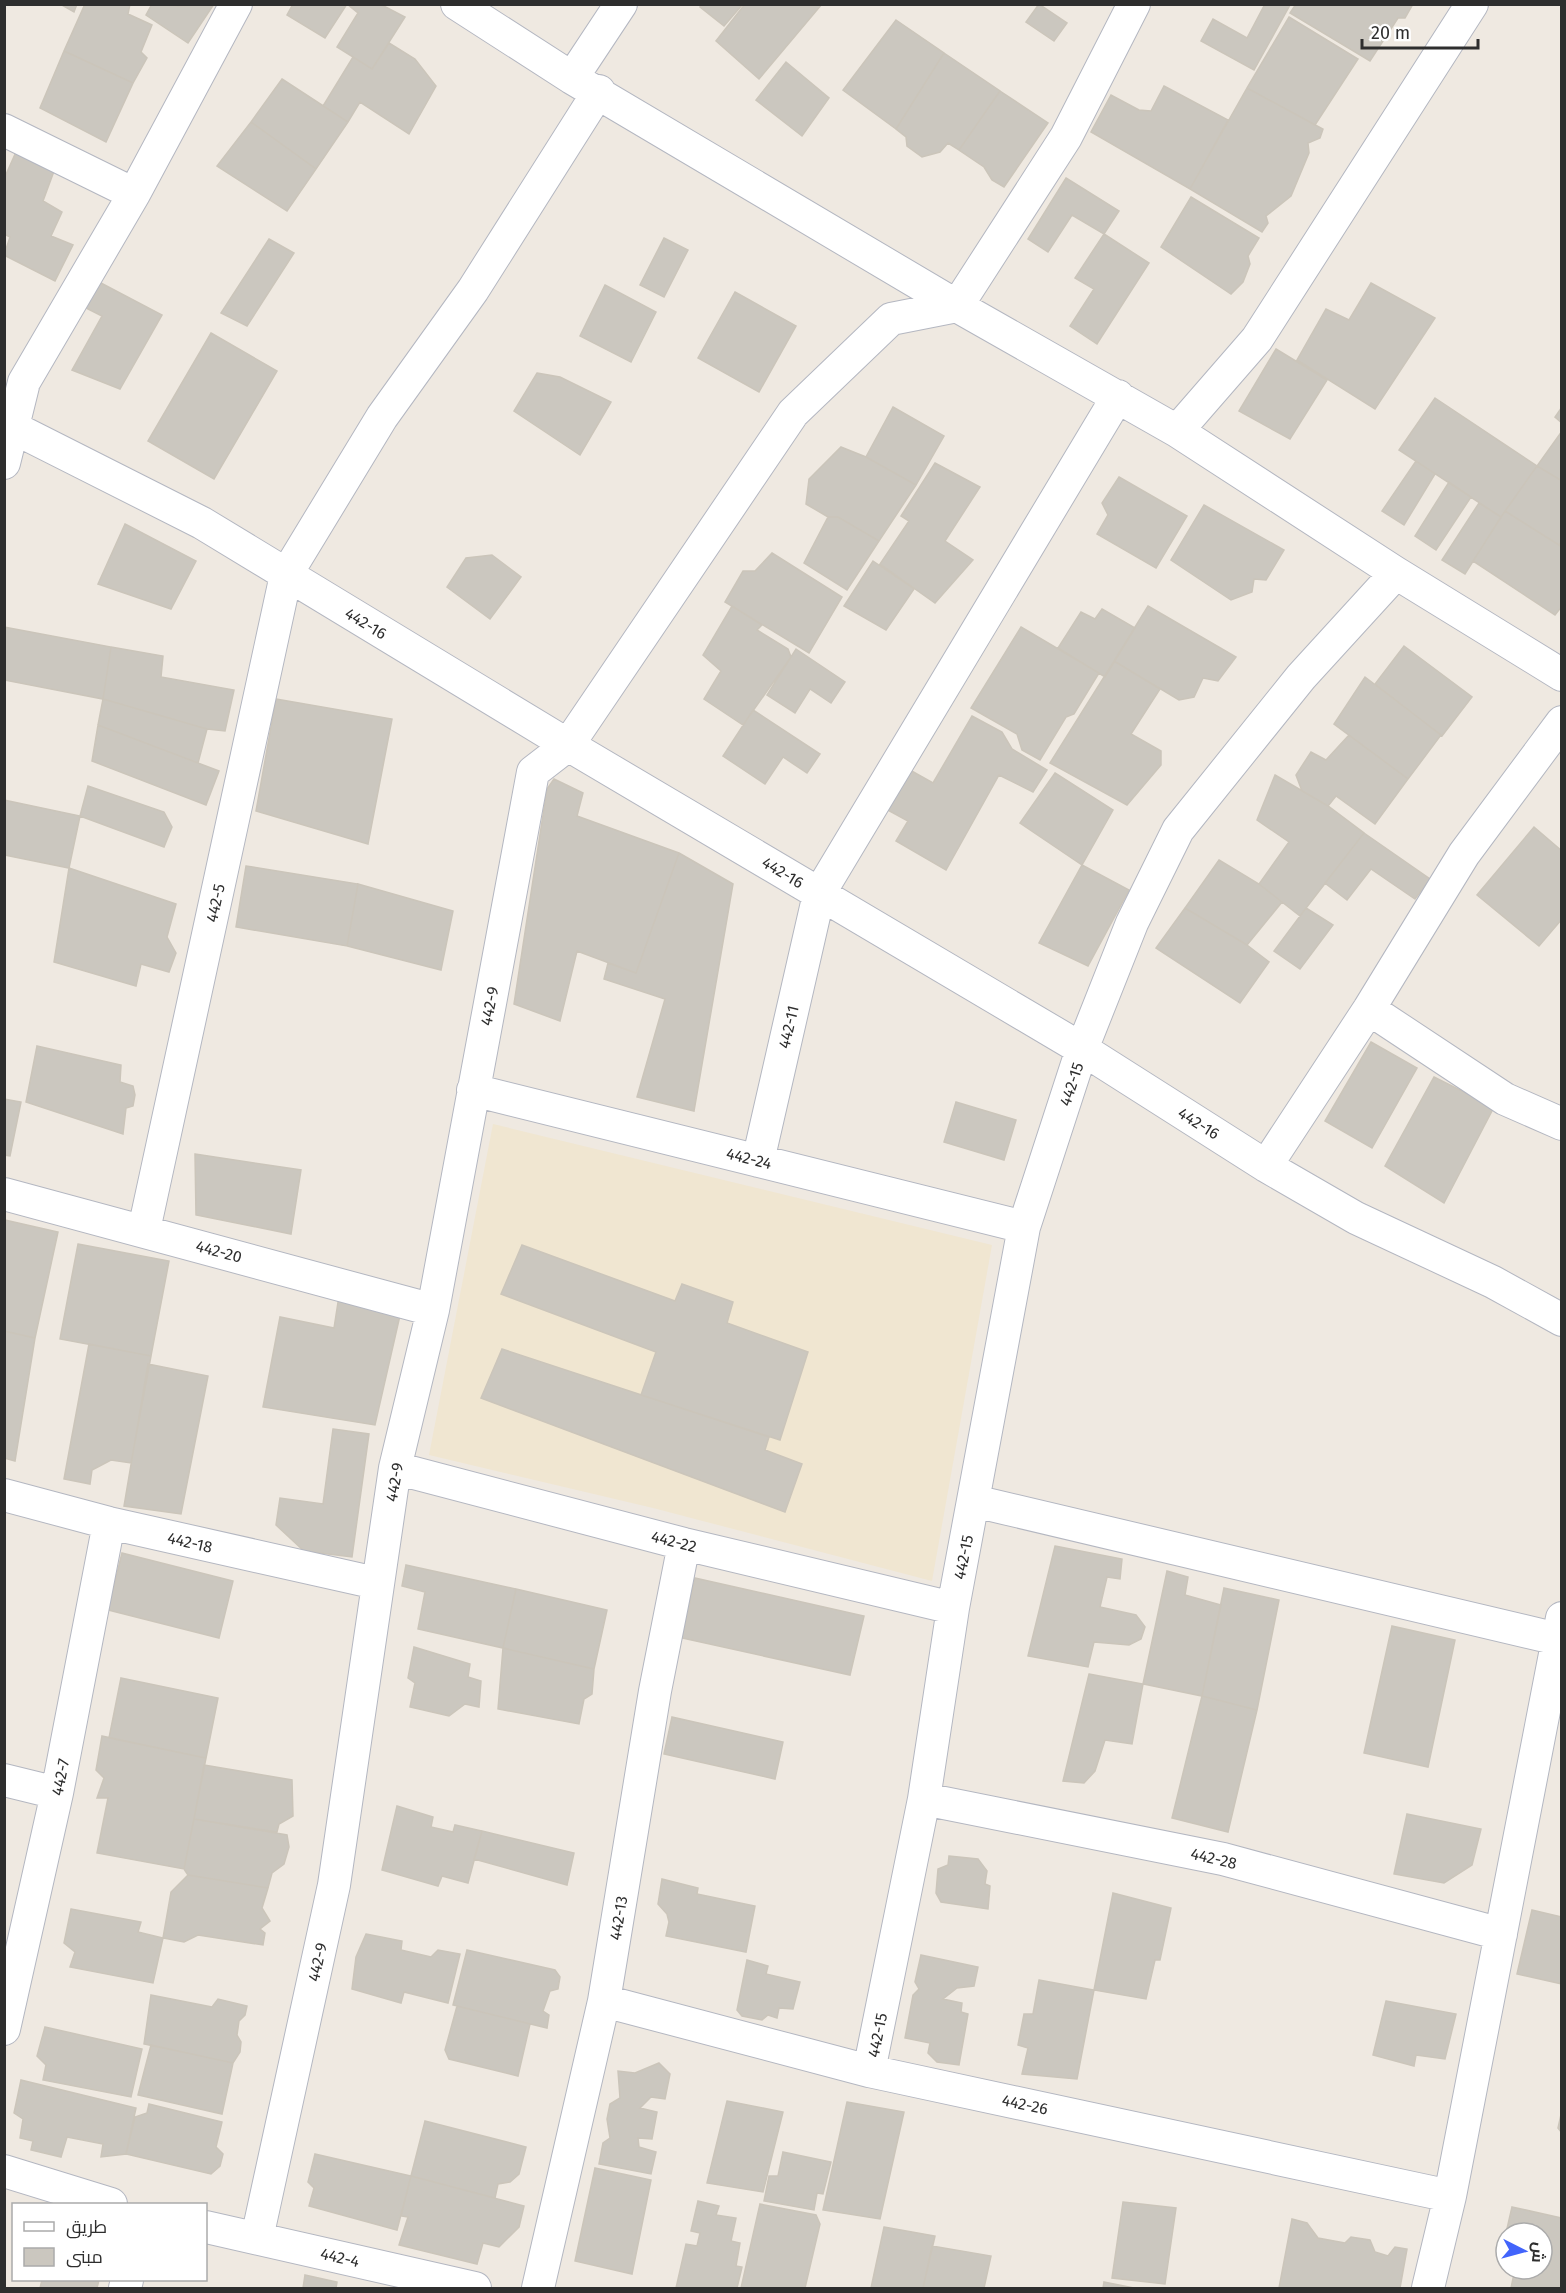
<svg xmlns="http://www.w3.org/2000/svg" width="1566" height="2293" font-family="'Fira Sans',Cairo,sans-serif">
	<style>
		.education { fill: #f0e6d1 }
		.building { fill: #cbc7bf; stroke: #cbc5ba; stroke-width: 1.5 }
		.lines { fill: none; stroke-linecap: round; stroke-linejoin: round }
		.street-casing { stroke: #b4b7c1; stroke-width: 34 }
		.street { stroke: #fff; stroke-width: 32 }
		.labels { text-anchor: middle; stroke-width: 6; stroke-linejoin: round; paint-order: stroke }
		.street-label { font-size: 16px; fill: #2e2e2e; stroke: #fff }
	</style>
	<rect width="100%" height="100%" fill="#efe9e1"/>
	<path class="education" d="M493 1124 992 1245 932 1581 653 1508 429 1455Z"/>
	<path class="building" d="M60 4H77L74 12Z
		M85 4H130L128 14 152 25 141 52 147 58 133 83 64 51Z
		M152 4 179 6 214 4 188 43 146 15Z
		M293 4H347L325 38 287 15Z
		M347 4H380L405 17 372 69 337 47 358 13Z
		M701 4H743L724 26 700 7Z
		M745 4H822L759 79 716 41Z
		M1039 4 1067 23 1054 41 1026 22Z
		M1265 4 1290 5 1254 70 1201 41 1213 19 1247 38Z
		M1296 4H1413L1405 18H1398L1370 61 1290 13Z
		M1289 17 1358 59 1315 125 1247 88Z
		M896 20 944 53 896 129 843 90Z
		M389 43 415 59 436 86 409 134 360 102 348 122 323 106 353 57 372 69Z
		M64 51 133 83 106 142 40 108Z
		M944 53 1000 91 959 150 948 143 940 152 922 157 907 146 906 137 896 129Z
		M786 62 829 98 802 136 756 100Z
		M282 79 348 122 316 169 251 122Z
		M1164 86 1228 120 1190 189 1091 132 1111 95 1139 110 1151 111Z
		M1247 88 1323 129 1320 138 1308 143 1309 153 1291 196 1266 216 1268 223 1262 232 1190 189Z
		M1000 91 1048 123 1004 187 992 180 984 167 959 150Z
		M251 122 316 169 287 211 217 166Z
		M16 152 54 171 43 201 62 212 51 236 73 245 55 281 4 255 10 237 4 234V179Z
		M1066 178 1119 211 1104 234 1072 215 1048 252 1028 239Z
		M1191 197 1259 238 1248 256 1250 264 1243 282 1231 294 1161 247Z
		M1104 234 1149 263 1097 344 1070 326 1094 289 1075 278Z
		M664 238 688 250 664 297 640 285Z
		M269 239 294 253 247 326 221 313Z
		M99 282 162 315 120 389 72 370 102 316 82 306Z
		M1371 283 1435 318 1375 409 1297 360 1326 309 1349 320Z
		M605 285 656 312 631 362 580 336Z
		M735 292 796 326 759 392 698 358Z
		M211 333 277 371 214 479 148 441Z
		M1276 349 1327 380 1290 439 1239 411Z
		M537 373 560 377 611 402 580 455 514 411Z
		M1435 398 1537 466 1501 517 1399 450Z
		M893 407 944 436 916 485 866 457Z
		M1562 407V423L1555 417Z
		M1562 431V481L1537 466Z
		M841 447 866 457 916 485 879 541 838 517H828L806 504 809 479Z
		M1416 461 1435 474 1404 525 1382 511Z
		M935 463 980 487 945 541 973 560 935 603 880 564 909 521 901 516Z
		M1537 466 1562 481V541L1559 545 1505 511Z
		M1119 477 1187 516 1156 568 1097 534 1108 515 1102 503Z
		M1449 482 1471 497 1436 550 1415 536Z
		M1479 503 1501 517 1465 574 1442 560Z
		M1204 505 1284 550 1266 580 1254 579 1252 592 1231 600 1171 560Z
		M1505 511 1562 547V606L1555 615 1473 561Z
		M828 517H838L879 541 847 590 804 563Z
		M125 524 196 561 171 609 98 584Z
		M772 553 842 597 809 653 725 602 743 571H755Z
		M492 555 521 577 490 619 447 587 466 558Z
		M873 561 914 589 886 630 844 606Z
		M732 606 762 625 757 630 788 649 791 657 743 725 704 699 721 671 703 655Z
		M1148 606 1236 657 1218 681 1203 678 1194 697 1179 700 1114 661Z
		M1102 609 1135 628 1105 677 1058 648 1081 612 1095 619Z
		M4 627 111 647 103 699 4 680Z
		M1021 627 1099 673 1074 714 1066 717 1040 760 1022 750 1017 734 971 708Z
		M1404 646 1472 697 1442 736 1375 684Z
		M111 647 163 656 161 677 234 690 225 731 207 729 103 699Z
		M796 649 845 682 831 703 810 689 795 713 767 695Z
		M1114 661 1160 689 1131 734 1161 751V765L1127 805 1050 763Z
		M1365 677 1441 735 1408 779 1334 724Z
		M103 699 207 729 198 763 98 725Z
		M276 699 392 719 368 844 256 811Z
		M753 710 820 754 807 773 783 757 765 784 723 756Z
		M972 716 1002 732 1012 749 1047 770 1033 792 999 775 946 870 896 841 908 821 884 808 910 770 933 783Z
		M98 725 219 771 206 805 92 761Z
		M1349 735 1408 779 1375 824 1336 796 1328 806 1302 791 1296 775 1311 752 1326 760Z
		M1055 773 1113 810 1082 865 1020 823Z
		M1275 775 1328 806 1364 833 1300 916 1259 884 1289 842 1257 820Z
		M554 779 583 793 577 816 679 853 636 973 577 951 560 1021 514 1004 547 789Z
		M88 786 164 812 172 827 164 847 80 816Z
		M4 800 80 816 69 868 4 855Z
		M1534 827 1562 851V919L1539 946 1477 895Z
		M1364 833 1430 879 1415 899 1371 869 1347 900 1325 883Z
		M679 853 733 884 694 1111 637 1097 665 999 604 979 608 963 636 973Z
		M1219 860 1259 884 1282 902 1247 945 1185 908Z
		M1082 865 1129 890 1088 966 1039 943Z
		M246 866 358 884 347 946 236 927Z
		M69 868 176 904 167 937 176 953 169 972 141 964 136 986 54 962Z
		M358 884 453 911 441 970 347 946Z
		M1185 908 1247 945 1269 962 1240 1003 1156 948Z
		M1306 908 1333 925 1300 969 1274 951Z
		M1371 1042 1417 1068 1372 1148 1325 1121Z
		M37 1046 121 1065 120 1082 133 1086 135 1095 133 1106 126 1108 123 1134 26 1102Z
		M1434 1077 1494 1107 1444 1203 1385 1166Z
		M4 1099 21 1102 10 1156 4 1155Z
		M956 1102 1016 1120 1004 1160 944 1142Z
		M195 1154 301 1170 291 1234 196 1215Z
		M5 1220 58 1232 35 1338 4 1331Z
		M78 1244 169 1261 151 1356 60 1339Z
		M522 1245 675 1301 682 1284 733 1302 727 1323 808 1352 780 1440 641 1395 656 1352 501 1294Z
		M339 1296 401 1311 375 1425 263 1407 280 1317 334 1328Z
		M4 1331 35 1338 15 1461 4 1458Z
		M89 1344 151 1356 131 1463 111 1460 92 1470 90 1484 64 1479Z
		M502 1349 769 1437 765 1450 802 1464 785 1512 481 1398Z
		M148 1364 208 1376 181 1514 124 1506Z
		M333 1429 369 1434 352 1557 304 1551 276 1525 280 1498 323 1504Z
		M1055 1546 1122 1559 1120 1579 1107 1577 1100 1607 1136 1615 1145 1627 1141 1639 1129 1645 1094 1642 1088 1667 1028 1656Z
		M122 1553 233 1581 219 1638 108 1610Z
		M406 1565 516 1589 503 1648 418 1629 425 1592 402 1586Z
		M1167 1571 1188 1577 1185 1595 1221 1605 1202 1696 1143 1684Z
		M695 1578 864 1616 850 1675 682 1638Z
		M1224 1588 1279 1600 1257 1710 1202 1696Z
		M516 1589 607 1610 594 1669 503 1648Z
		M1392 1626 1455 1640 1428 1767 1364 1753Z
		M414 1647 470 1664 468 1677 481 1681 479 1707 465 1704 449 1716 410 1707 415 1683 408 1678Z
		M503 1648 594 1669 592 1694 584 1699 579 1724 498 1709Z
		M1089 1674 1143 1684 1132 1744 1105 1740 1095 1771 1084 1783 1063 1781Z
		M121 1678 218 1698 206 1758 109 1738Z
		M1202 1696 1257 1710 1228 1832 1172 1818Z
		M672 1717 783 1742 775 1779 664 1754Z
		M102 1736 206 1758 184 1869 97 1853 108 1798H97L104 1778 96 1770Z
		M204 1765 292 1780 293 1816 279 1824 277 1832 194 1819Z
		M397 1806 433 1817 431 1827 453 1832 455 1825 482 1831 468 1883 442 1876 438 1886 382 1870Z
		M1407 1814 1481 1829 1472 1865 1444 1883 1394 1874Z
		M194 1819 287 1835 289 1847 284 1864 272 1873 268 1888 188 1875 184 1869Z
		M482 1831 574 1853 567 1885 474 1859Z
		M949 1856 978 1859 987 1871 985 1884 990 1886 988 1909 941 1902 936 1893 938 1869 948 1865Z
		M188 1875 268 1888 262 1908 270 1921 260 1929 265 1933 263 1945 198 1935 184 1942 163 1938 171 1892Z
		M662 1879 698 1888 697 1894 755 1906 746 1952 666 1936 669 1922 667 1914 658 1904Z
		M1113 1893 1171 1908 1160 1960H1155L1146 1999 1094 1990Z
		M71 1909 141 1922 138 1932 163 1938 153 1983 70 1967 75 1952 64 1943Z
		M1532 1910 1562 1917V1984L1517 1974Z
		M366 1934 402 1941 401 1950 431 1957 438 1950 460 1954 448 2003 404 1992 401 2003 352 1989 356 1957Z
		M467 1950 555 1970 560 1977 558 1989 550 1991 543 2011 549 2015 547 2028 453 2005Z
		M921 1955 978 1967 974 1986 957 1988 943 1999 962 2003 961 2012 968 2014 959 2065 937 2062 928 2053 930 2043 905 2038 913 1995 919 1989 915 1982Z
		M747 1960 768 1966 766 1974 800 1982 793 2009 779 2008 777 2018 768 2015 762 2020 742 2016 737 2010Z
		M1039 1980 1094 1990 1077 2079 1022 2074 1028 2048 1018 2045 1024 2014H1033Z
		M151 1995 212 2007 218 1999 247 2006 245 2015 239 2021 237 2035 241 2042 240 2052 233 2063 144 2044Z
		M1386 2001 1456 2014 1445 2059 1416 2055 1414 2066 1373 2055Z
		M457 2006 530 2024 518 2076 449 2059 445 2050Z
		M45 2027 142 2049 131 2097 43 2080 46 2065 37 2056Z
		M151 2045 233 2063 222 2114 138 2095Z
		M659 2063 670 2074 665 2099 651 2097 640 2108 657 2112 652 2139 638 2138 639 2147 656 2152 651 2174 599 2164 603 2143 610 2138 607 2119 610 2104 620 2098 618 2071 635 2073Z
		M21 2080 136 2108 126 2154 101 2157 103 2144 67 2137 61 2157 31 2150 33 2141 20 2138 23 2119 14 2113Z
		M727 2101 783 2112 763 2192 707 2183Z
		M847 2102 904 2112 880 2219 823 2210Z
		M149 2104 222 2122 216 2147 223 2154 220 2166 211 2174 126 2154 135 2117 147 2113Z
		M1562 2110V2133L1558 2128Z
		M425 2121 526 2147 519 2174 510 2182 498 2184 495 2198 411 2176Z
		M783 2152 831 2162 823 2194 817 2193 814 2210 764 2201 769 2176H778Z
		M315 2154 411 2176 397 2230 309 2206 314 2188 308 2182Z
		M595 2168 651 2180 632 2274 575 2261Z
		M411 2176 524 2206 519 2227 499 2247 483 2243 477 2264 399 2245 408 2217 401 2216Z
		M698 2201 719 2206 716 2215 736 2218 731 2241 740 2243 736 2266 742 2267 737 2288H676L686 2244 697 2246 700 2233 691 2231Z
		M1123 2202 1176 2208 1165 2284 1112 2278Z
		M760 2204 816 2215 820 2224 805 2288H741Z
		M1512 2207 1562 2218V2288H1511L1515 2269H1542V2233H1506Z
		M1292 2219 1307 2223 1318 2238 1345 2243 1351 2237 1370 2240 1375 2252 1388 2256 1395 2247 1407 2249 1400 2288H1279Z
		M884 2227 935 2236 923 2288H871Z
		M1506 2233V2260H1500Z
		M932 2246 991 2256 984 2288H923Z
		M305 2275 337 2282 336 2288H303Z
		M42 2280H99L97 2288H40Z
		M1104 2282 1134 2288H1103Z"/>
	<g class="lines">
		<defs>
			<path id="street" d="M457 4 572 78 957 306 1177 431 1396 573 1562 675
				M572 78 621 4
				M4 130 134 194
				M4 423 202 523 568 745 1082 1049 1266 1166 1356 1218 1493 1282 1562 1320
				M1177 431 1257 339 1472 4
				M4 463 24 382 134 194 236 4
				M1369 1009 1505 1099 1562 1124
				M473 1090 1024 1227
				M758 1161 819 894 1118 396
				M1266 1166 1369 1009 1464 854 1562 722
				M4 1194 433 1310
				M144 1230 286 575 382 417 473 290 599 91
				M395 1468 684 1544 953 1608
				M4 1495 109 1523 376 1583
				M974 1501 1562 1640
				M4 1780 57 1793
				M924 1799 1223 1859 1501 1934
				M604 2001 869 2071 1450 2196
				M4 2029 57 1793 109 1523
				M869 2071 924 1799 953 1608 1024 1227 1082 1049 1132 923 1178 830 1301 677 1396 573
				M4 2171 111 2204
				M206 2227 475 2288
				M257 2238 334 1885 395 1468 433 1310 533 772 568 745 793 413 891 319 957 306 1066 137 1134 4
				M125 2288 127 2280
				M538 2288 604 2001 655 1691 684 1544
				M1428 2288 1450 2196 1562 1618"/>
		</defs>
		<use href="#street" class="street-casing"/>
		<use href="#street" class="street"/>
	</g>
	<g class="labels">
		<g class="street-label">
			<text transform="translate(366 623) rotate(31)" y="6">442-16</text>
			<text transform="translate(783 872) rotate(31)" y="6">442-16</text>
			<text transform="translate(215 903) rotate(-78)" y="6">442-5</text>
			<text transform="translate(489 1006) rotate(-79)" y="6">442-9</text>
			<text transform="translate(788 1027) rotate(-77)" y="6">442-11</text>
			<text transform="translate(1071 1084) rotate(-72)" y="6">442-15</text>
			<text transform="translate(1199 1123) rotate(32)" y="6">442-16</text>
			<text transform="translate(749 1158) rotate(14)" y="6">442-24</text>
			<text transform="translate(219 1251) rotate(15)" y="6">442-20</text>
			<text transform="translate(394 1482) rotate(-80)" y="6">442-9</text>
			<text transform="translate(674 1541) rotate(14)" y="6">442-22</text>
			<text transform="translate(190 1542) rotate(13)" y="6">442-18</text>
			<text transform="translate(963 1557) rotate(-79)" y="6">442-15</text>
			<text transform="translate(60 1777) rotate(-79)" y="6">442-7</text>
			<text transform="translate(1214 1858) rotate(13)" y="6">442-28</text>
			<text transform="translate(618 1918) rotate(-81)" y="6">442-13</text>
			<text transform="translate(317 1962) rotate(-78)" y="6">442-9</text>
			<text transform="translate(877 2035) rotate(-79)" y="6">442-15</text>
			<text transform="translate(1025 2104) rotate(12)" y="6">442-26</text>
			<text transform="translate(340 2257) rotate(13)" y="6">442-4</text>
		</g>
	</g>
	<rect width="1566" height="2293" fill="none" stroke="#2e2e2e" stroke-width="12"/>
	<rect x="12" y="2203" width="195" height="78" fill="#ffffff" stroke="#ababab" stroke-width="1.5"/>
	<rect x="24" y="2222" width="30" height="9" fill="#ffffff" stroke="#ababab" stroke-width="1.5"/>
	<text x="66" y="2233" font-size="18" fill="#2e2e2e">طريق</text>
	<rect x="24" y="2248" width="30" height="18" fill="#cbc7bf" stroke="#ababab" stroke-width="1.5"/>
	<text x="66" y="2263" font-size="18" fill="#2e2e2e">مبنى</text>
	<g transform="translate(1524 2251) rotate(96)"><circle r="28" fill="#ffffff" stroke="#ababab" stroke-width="1.5"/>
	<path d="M0-4.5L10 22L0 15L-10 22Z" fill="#4264fb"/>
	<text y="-9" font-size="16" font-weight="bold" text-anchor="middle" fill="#2e2e2e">ش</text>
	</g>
	<path d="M1362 39v9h116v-9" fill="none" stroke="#2e2e2e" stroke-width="3"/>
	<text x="1371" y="39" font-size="18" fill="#2e2e2e" stroke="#ffffff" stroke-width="4.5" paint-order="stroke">20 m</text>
</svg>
